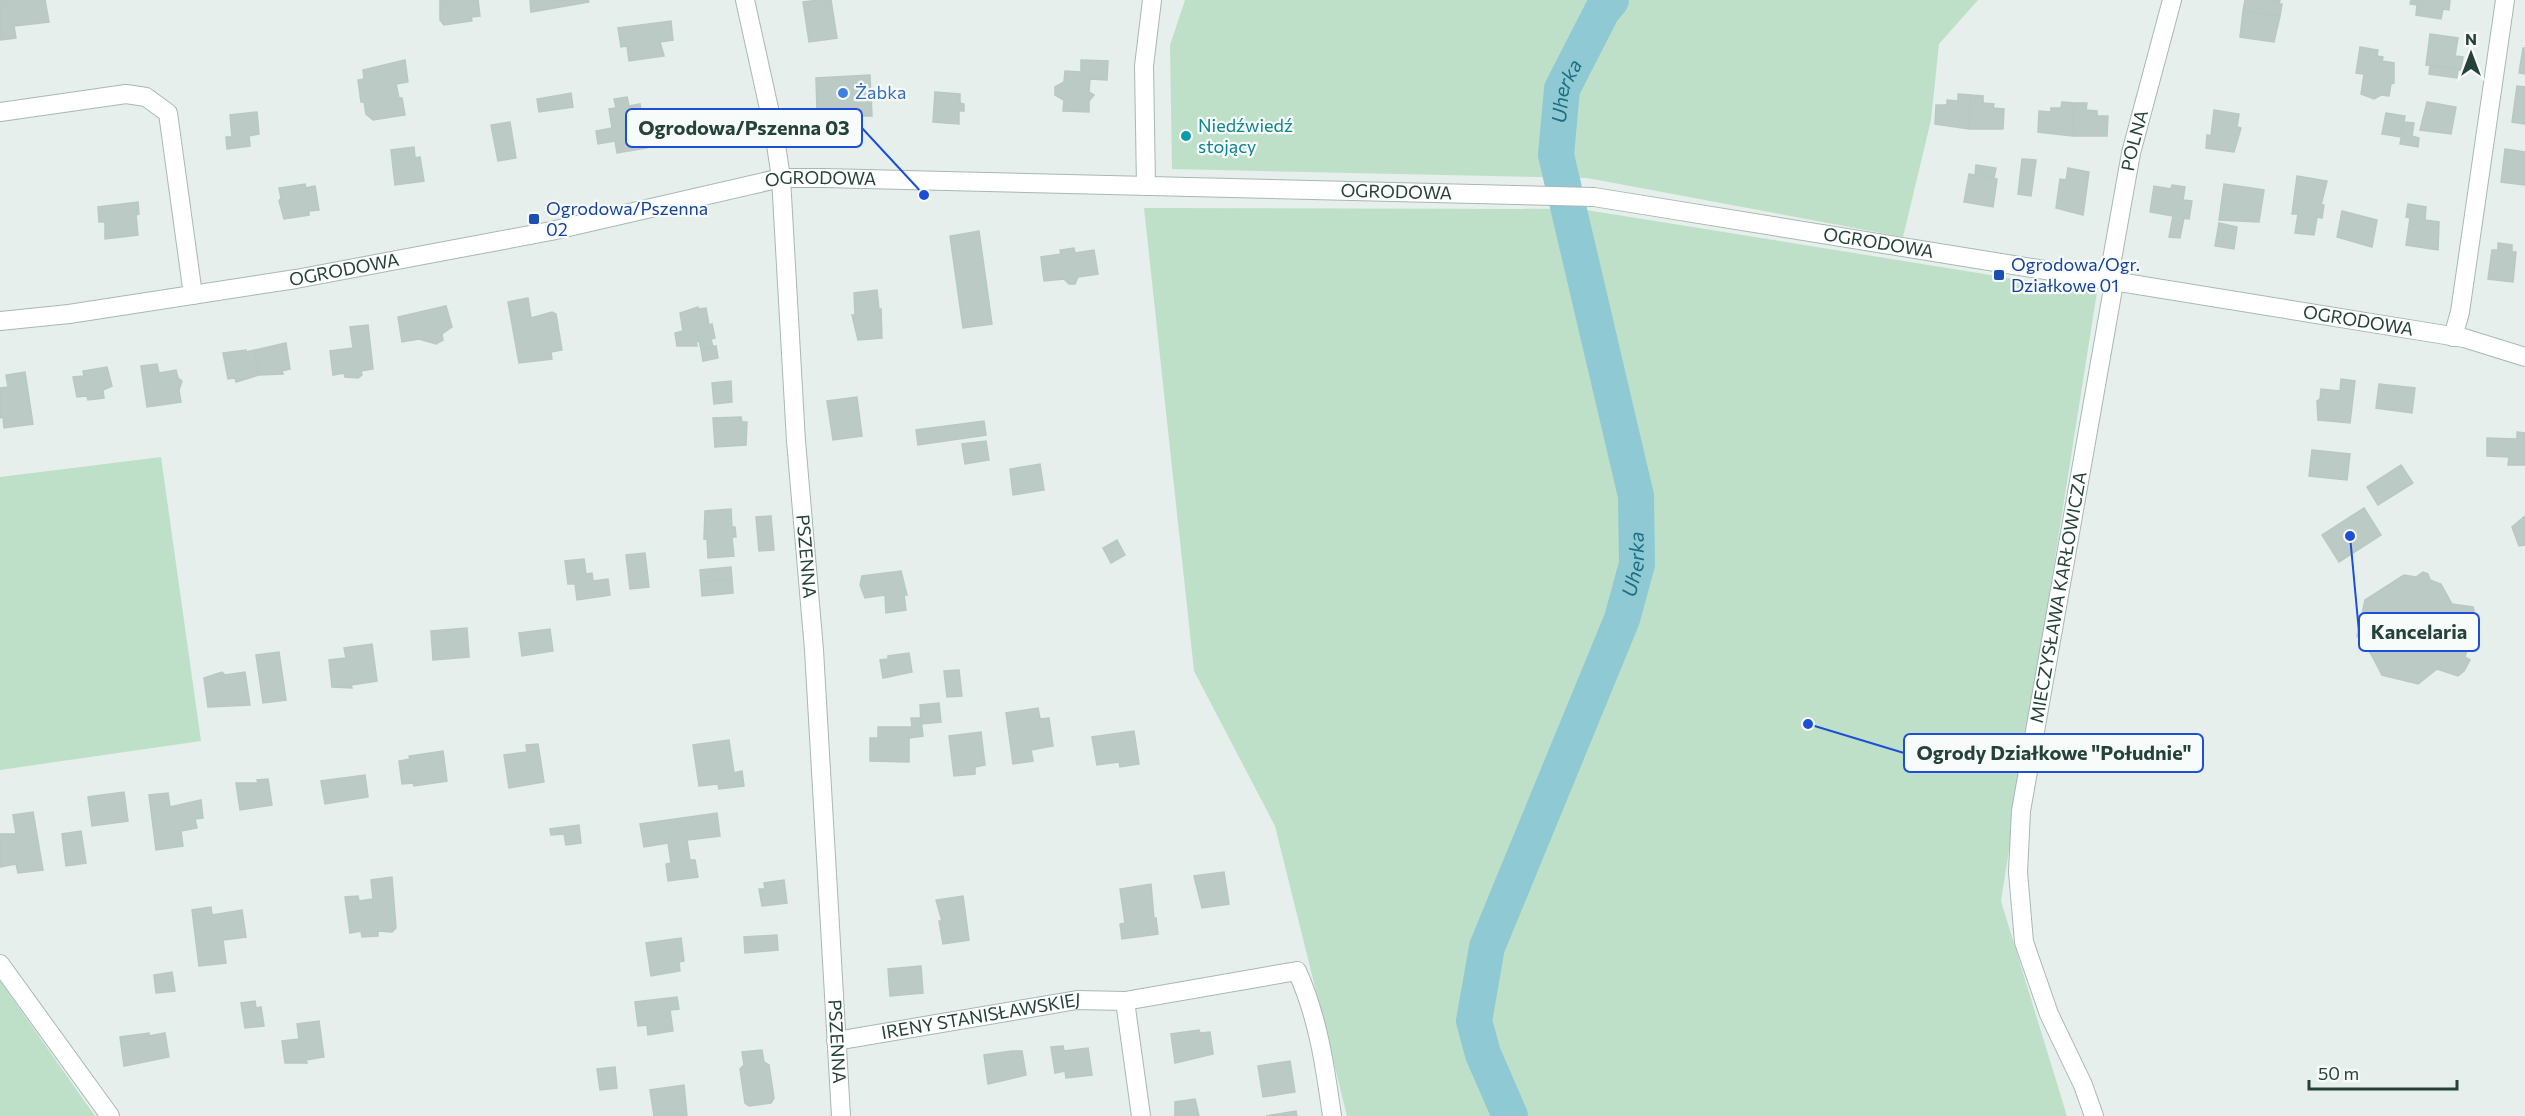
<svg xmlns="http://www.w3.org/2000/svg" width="2525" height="1116" font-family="Commissioner,sans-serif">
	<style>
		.green { fill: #bfe0c8 }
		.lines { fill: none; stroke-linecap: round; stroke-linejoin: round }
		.river { stroke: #8ec9d4; stroke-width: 36 }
		.building { fill: #bbcac4; stroke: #b8c9c2; stroke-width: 1.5 }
		.minor-casing { stroke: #a8b8b2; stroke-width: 20 }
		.tertiary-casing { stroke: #a8b8b2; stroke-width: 20 }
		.minor { stroke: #fff; stroke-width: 18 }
		.tertiary { stroke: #fff; stroke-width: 18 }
		.shop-dot { fill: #3f7fe0; stroke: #f7fbf9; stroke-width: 2 }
		.culture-dot { fill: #0f9aa8; stroke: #f7fbf9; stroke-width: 2 }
		.transit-dot { fill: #1a4fb4; stroke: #f7fbf9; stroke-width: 2 }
		.labels { text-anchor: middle; stroke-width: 4.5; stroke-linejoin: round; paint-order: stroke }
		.shop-label { font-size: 18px; fill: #366cbe; stroke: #f7fbf9; text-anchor: start }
		.culture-label { font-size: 18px; fill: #0d838f; stroke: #f7fbf9; text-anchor: start }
		.street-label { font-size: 18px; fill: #24423a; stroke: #f7fbf9 }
		.transit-label { font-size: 18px; fill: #164399; stroke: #f7fbf9; text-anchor: start }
		.water-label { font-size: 20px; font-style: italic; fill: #1c6f80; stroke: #f7fbf9 }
		.leader { fill: none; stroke: #1d4ed8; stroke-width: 2 }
		.callout-dot { fill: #1d4ed8; stroke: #f7fbf9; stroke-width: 2 }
		.callout { fill: #f7fbf9; stroke: #1d4ed8; stroke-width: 2 }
		.callout-label { font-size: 20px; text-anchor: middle; font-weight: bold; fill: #24423a }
	</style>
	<rect width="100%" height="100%" fill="#e6efeb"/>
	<path class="green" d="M1185 0H1978L1939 44 1931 120 1903 237 1587 178 1172 169 1170 45Z
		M1144 208 1580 209 2097 292 2001 901 2067 1116H1347L1275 826 1194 671Z
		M161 457 201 741 0 770V477Z
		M0 981 95 1116H0Z"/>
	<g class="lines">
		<path class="river" id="s1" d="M1510 1116 1483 1054 1474 1021 1487 947 1622 619 1637 564 1636 496 1556 155 1562 89 1602 11 1611 0"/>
	</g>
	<path class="building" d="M0 0H45L49 22 14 26 16 38 0 40Z
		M440 0H478L480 16 471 17 472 21 444 25 440 20Z
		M530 0H588L589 2 531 12Z
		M819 0H831L837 38 809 42 803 2Z
		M2245 0H2280L2279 4H2282L2280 16 2243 11Z
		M2411 0H2450L2449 10 2443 9 2441 19 2416 15 2417 5 2410 4Z
		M2243 11 2280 16 2274 42 2240 37Z
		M671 21 673 40 660 42 664 56 629 61 627 46 621 47 618 28Z
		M2430 34 2458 38 2455 56 2463 57 2461 70 2426 65Z
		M2360 47 2378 50 2377 56 2383 57 2382 61 2394 63V83L2391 84 2389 96 2381 95 2374 99 2361 94 2364 74 2356 73Z
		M2523 48H2525V74L2519 73Z
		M405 60 408 82 396 84 399 98H402L405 115 373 120 366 114 364 102H361L358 80 364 79 363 70Z
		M1081 60 1108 61 1107 80 1090 79 1089 92 1094 95 1089 101V112L1063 111 1064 100 1055 95V87L1064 82 1065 71 1081 72Z
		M2430 65 2458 69 2457 78 2429 74Z
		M870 75 872 116H860V109L817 111 816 78Z
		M2517 86 2525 87V124L2512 122Z
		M935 92 960 94V103L964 104V111H959V124L933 122Z
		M571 93 573 107 539 112 537 99Z
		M1958 94 1971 95 1969 129 1935 124 1936 105H1947V100L1958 101Z
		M1971 95 1983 96V103L1994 104 1993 108 2004 109 2003 129H1969Z
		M627 97 629 106 640 104 647 148 617 153 615 141 598 144 596 131 612 128 609 109 616 108 614 99Z
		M2062 102 2074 103 2072 136 2038 132 2039 111 2051 112V108H2061Z
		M2427 102 2456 107 2451 134 2420 130Z
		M2074 103H2087L2086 110 2097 111V116H2108L2107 136H2072Z
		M2214 110 2239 114 2237 127 2241 128 2234 152 2206 148 2207 135 2211 136Z
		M257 112 259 134 249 136 250 146 227 149 226 137H232L230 115Z
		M2386 113 2405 116 2401 137 2382 134Z
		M510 122 516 158 498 161 491 125Z
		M2404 122 2414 123 2412 136 2419 138 2418 147 2400 144Z
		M414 147 415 158 420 157 424 181 395 185 391 150Z
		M2505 149 2525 152V185L2501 182Z
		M2022 159 2036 160 2031 196 2018 194Z
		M1976 165 1996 168 1994 178 1975 175Z
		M2068 168 2089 172 2083 215 2056 208 2060 179 2066 180Z
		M1969 174 1997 179 1993 207 1964 202Z
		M2297 176 2327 181 2321 205H2324L2322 218 2317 217 2314 235 2295 233 2298 214H2292Z
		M305 184 306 188 315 186 319 210 309 211V215L284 219 279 201 281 198 279 188Z
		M2224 184 2264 190 2259 222 2219 220Z
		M2172 185 2185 187 2183 200 2192 201 2189 219 2184 218 2180 238 2169 237 2173 216 2150 212 2154 186 2171 189Z
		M138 202 139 214 136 215 138 235 105 239V222H99L98 207Z
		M2408 204 2426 207 2425 220 2439 222 2438 250 2406 245 2410 218 2406 217Z
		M2342 211 2377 220 2372 247 2337 237Z
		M2219 223 2237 227 2234 249 2215 246Z
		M979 231 992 324 963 328 950 236Z
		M2498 243 2512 245V252H2516L2513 282 2488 279 2492 250H2498Z
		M1074 248 1075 253 1094 250 1098 274 1078 277 1075 284H1069L1064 279 1044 281 1041 257 1061 254 1060 250Z
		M877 290 879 310 881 309 882 338 858 340 852 315H855L854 293Z
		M528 298 531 318 552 312 556 314 562 350 551 352 552 359 519 363 508 302Z
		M446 306 452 327 442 334 443 340 436 344 419 339 402 342 398 317Z
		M698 307V309L706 308 709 325 712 324 715 338 711 339 713 347 701 349 699 341 696 342 697 346H677L675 333 683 331 680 313Z
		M368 325 373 369 361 371 362 375 358 378 345 377 344 373 333 375 330 351 353 348 350 327Z
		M286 343 290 369 282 371 283 374 259 375 255 350Z
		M716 346 718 358 703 361 701 349Z
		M246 350V352L255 350 259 375 236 382 235 378 228 379 223 353Z
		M157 364 159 373 176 370 178 378 182 381 179 390 181 402 147 407 141 366Z
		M107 367 112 386 103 390 104 398 88 400 87 396 77 397 73 377 84 376 83 371Z
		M25 372 33 424 4 428 3 417 0 418V388L8 387 6 375Z
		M2341 379 2355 381 2350 423 2318 420 2317 401 2320 399 2321 389 2340 391Z
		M731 381 732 402 714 404 712 383Z
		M2379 384 2415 388 2412 413 2376 408Z
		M857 397 862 436 833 440 827 401Z
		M741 417 742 422H747L746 445 715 447 713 418Z
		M984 421 986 435 918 445 916 430Z
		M2517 432 2525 433V465H2508L2509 457 2487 456V438L2517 439Z
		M986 441 989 460 965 464 962 444Z
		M2312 450 2350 454 2347 480 2309 476Z
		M1040 464 1044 490 1013 495 1010 469Z
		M2401 465 2413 483 2378 505 2367 487Z
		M2364 508 2381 535 2339 562 2322 535Z
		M731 509 732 527H735L736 537H732L734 556 708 558 707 539H704L705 511Z
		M771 516 774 550 759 551 756 517Z
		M2525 516V545L2519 546 2512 527Z
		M1117 540 1125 555 1111 563 1103 548Z
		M645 553 649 587 630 589 626 555Z
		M584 559 586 574 592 573 593 581 608 579 610 595 577 600 575 584H568L565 561Z
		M731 567 732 579 701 582 700 570Z
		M901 571 907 595H904L906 610 886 613 885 595 865 598 860 585 862 576Z
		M2423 572 2428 574 2430 580 2441 584 2452 604 2473 607 2478 627H2473L2465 657 2470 660 2464 671 2458 676 2437 669 2418 684 2382 675 2371 654 2357 636 2365 600 2404 575 2416 577Z
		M732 579 733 593 702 596 701 582Z
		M467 628 469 657 433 660 431 631Z
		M550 629 553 651 522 656 519 633Z
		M372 644 377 681 351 685 352 688 332 687 329 660 346 658 344 648Z
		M279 652 286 700 263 703 256 655Z
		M909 653 912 672 883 678 880 660 888 659V656Z
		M959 670 962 696 947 697 944 671Z
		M222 672 225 675 245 672 250 705 208 707 204 678Z
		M939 703 941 722 921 724 920 705Z
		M1038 708 1040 719 1049 718 1053 746 1031 750 1033 761 1013 764 1006 713Z
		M911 718H921L923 736 909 738V762L870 761V738H878V727H912Z
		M1134 731 1139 764 1120 767 1119 762 1097 765 1092 737Z
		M981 732 985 765 975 767V774L954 776 949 736Z
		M729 740 734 773 742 771 744 786 719 789 718 784 699 786 693 745Z
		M538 744 544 782 509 788 504 755 527 752 526 745Z
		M443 751 447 781 414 786 413 783 402 784 399 761 410 759 409 756Z
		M365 775 368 797 325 804 321 781Z
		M268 779 272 805 240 810 236 783H258L257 780Z
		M124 792 128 821 92 826 88 797Z
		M168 793 170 807 201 800 203 818 195 819 197 828 181 831 183 846 156 850 149 795Z
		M33 812 43 870 18 873 16 864 0 867V834H16L13 815Z
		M717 813 720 836 687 840 690 860H695L698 877 668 881 666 864 671 863 668 843 644 847 640 824Z
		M579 825 581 843 566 845 564 834 551 835 550 829Z
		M81 831 86 863 66 866 62 834Z
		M1224 872 1229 904 1202 908 1194 876Z
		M392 877 396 928 392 932 378 931V936L362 937 361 931 350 933 345 897 358 896 359 901 373 899 371 880Z
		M784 880 787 903 762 906 759 889H765L764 883Z
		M1151 884 1154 919 1156 918 1158 934 1122 939 1120 924 1125 923 1120 889Z
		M963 896 969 940 943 944 939 921H942L936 900Z
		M211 907 212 915 242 910 246 937 223 940 226 963 199 966 192 910Z
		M777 935 778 950 745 953 744 937Z
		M681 938 684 961 679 962 680 971 651 976 646 943Z
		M921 966 923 993 890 996 888 969Z
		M172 972 175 991 156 993 154 975Z
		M677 997 679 1009 670 1010 673 1031 648 1035 647 1025 638 1026 635 1002Z
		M255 1001 256 1008 261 1007 264 1026 245 1028 241 1003Z
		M319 1021 324 1057 306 1060 307 1063H285L282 1041 299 1039 297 1024Z
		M1199 1030 1200 1033 1210 1032 1213 1054 1175 1063 1171 1034Z
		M149 1033V1036L165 1033 169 1057 124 1066 120 1037Z
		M1063 1046 1064 1051 1088 1048 1092 1075 1066 1078 1065 1071 1055 1073 1051 1047Z
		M762 1050 764 1062 769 1065 774 1098 771 1103 749 1106 745 1103 740 1069 744 1065 742 1052Z
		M1012 1051H1022L1026 1075 988 1084 984 1055Z
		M1290 1061 1295 1092 1263 1097 1258 1066Z
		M615 1067 617 1088 600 1090 597 1069Z
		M684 1085 687 1116H654L650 1090Z
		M1195 1099 1199 1116H1175V1102Z
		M1296 1111 1297 1116H1266Z"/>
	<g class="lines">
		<defs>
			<g id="minor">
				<path id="s2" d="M745 0 774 131 781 178 796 441 814 650 841 1116"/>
				<path d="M0 112 126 94 146 97 168 113 193 295"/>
				<path d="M1146 186 1144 66 1152 0"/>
				<path id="s3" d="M2108 282 2131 153 2172 0"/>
				<path d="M2453 337 2460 312 2505 0"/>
				<path d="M0 964 110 1116"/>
				<path d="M1125 1001 1141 1116"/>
				<path id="s4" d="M836 1041 1077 1000 1125 1001 1297 971C1318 1017 1325 1066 1332 1116"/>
			</g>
			<g id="tertiary">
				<path id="s5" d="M0 321 69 314 296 279 551 231 781 178H823L1594 197 2464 338 2525 357"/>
				<path id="s6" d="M2094 1116 2083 1085 2049 1014 2024 942 2018 872 2021 811 2114 283"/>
			</g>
		</defs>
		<use href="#minor" class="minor-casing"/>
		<use href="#tertiary" class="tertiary-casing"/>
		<use href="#minor" class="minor"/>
		<use href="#tertiary" class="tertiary"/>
	</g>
	<circle class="shop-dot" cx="843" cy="93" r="6"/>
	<circle class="culture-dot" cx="1186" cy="136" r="6"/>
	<g class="transit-dot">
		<rect x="528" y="213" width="12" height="12" rx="3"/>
		<rect x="1993" y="269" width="12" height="12" rx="3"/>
	</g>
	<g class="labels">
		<g class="shop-label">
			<text x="855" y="99">Żabka</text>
		</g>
		<g class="culture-label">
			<text x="1198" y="132">Niedźwiedź<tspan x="1198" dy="21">stojący</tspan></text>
		</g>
		<g class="street-label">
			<text dy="6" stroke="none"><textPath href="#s3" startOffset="144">POLNA</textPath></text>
			<text dy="6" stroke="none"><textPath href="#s5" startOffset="834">OGRODOWA</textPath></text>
			<text dy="6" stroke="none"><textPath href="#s5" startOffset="1410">OGRODOWA</textPath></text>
			<text dy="6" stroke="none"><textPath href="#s5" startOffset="1896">OGRODOWA</textPath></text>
			<text dy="6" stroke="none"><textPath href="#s5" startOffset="348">OGRODOWA</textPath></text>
			<text dy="6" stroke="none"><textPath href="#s5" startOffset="2382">OGRODOWA</textPath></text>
			<text dy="6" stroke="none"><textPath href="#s2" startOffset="561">PSZENNA</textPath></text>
			<text dy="6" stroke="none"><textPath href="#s6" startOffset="536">MIECZYSŁAWA KARŁOWICZA</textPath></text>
			<text dy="6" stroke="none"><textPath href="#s4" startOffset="147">IRENY STANISŁAWSKIEJ</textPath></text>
			<text dy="6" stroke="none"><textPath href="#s2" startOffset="1047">PSZENNA</textPath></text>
		</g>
		<g class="transit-label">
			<text x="546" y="215">Ogrodowa/Pszenna<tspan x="546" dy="21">02</tspan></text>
			<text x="2011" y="271">Ogrodowa/Ogr.<tspan x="2011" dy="21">Działkowe 01</tspan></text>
		</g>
		<g class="water-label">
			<text dy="7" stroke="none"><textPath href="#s1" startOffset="1072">Uherka</textPath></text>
			<text dy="7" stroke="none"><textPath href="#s1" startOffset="588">Uherka</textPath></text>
		</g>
	</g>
	<path class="leader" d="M924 195L862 128M2350 536L2359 632M1808 724L1904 753"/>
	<g class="callout-dot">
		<circle cx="924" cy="195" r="6"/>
		<circle cx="2350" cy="536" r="6"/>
		<circle cx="1808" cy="724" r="6"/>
	</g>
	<g class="callout">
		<rect x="626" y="109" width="236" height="38" rx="6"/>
		<rect x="2359" y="613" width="120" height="38" rx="6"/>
		<rect x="1904" y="734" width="299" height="38" rx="6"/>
	</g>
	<g class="callout-label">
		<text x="744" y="135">Ogrodowa/Pszenna 03</text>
		<text x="2419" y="639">Kancelaria</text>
		<text x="2054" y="760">Ogrody Działkowe "Południe"</text>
	</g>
	<g transform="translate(2471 54)" stroke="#f7fbf9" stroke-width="4.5" paint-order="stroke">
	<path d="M0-4.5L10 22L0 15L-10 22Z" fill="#24423a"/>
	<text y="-9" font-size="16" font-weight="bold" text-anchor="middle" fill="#24423a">N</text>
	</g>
	<path d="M2309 1080v9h148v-9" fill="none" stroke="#24423a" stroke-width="3"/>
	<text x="2318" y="1080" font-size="18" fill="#24423a" stroke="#f7fbf9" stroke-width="4.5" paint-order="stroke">50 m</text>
</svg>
